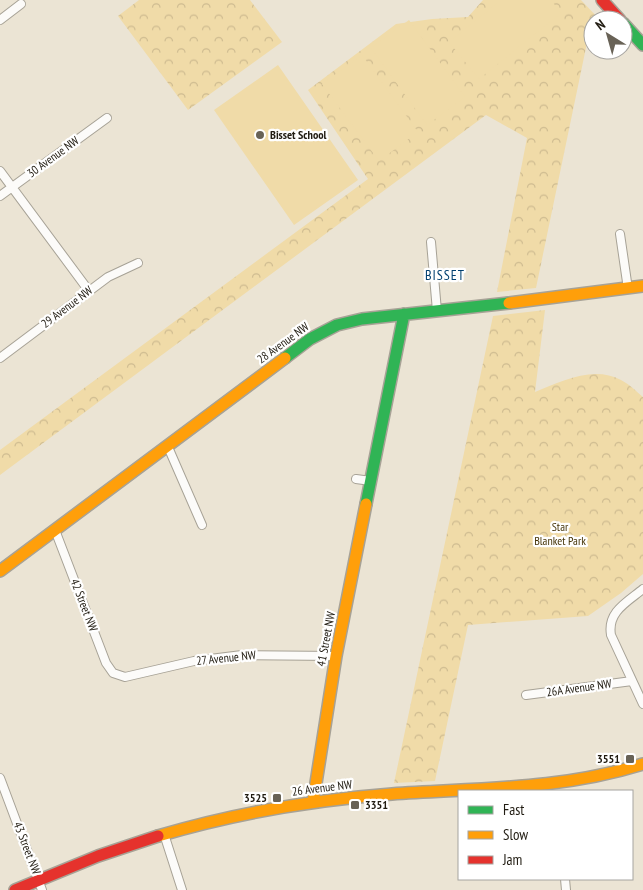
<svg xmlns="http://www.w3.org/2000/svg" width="643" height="890" font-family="'PT Sans Narrow',sans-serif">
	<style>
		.park { fill: url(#park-crowns) }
		.pitch { fill: #f0dba8 }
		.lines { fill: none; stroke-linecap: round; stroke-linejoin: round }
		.street-casing { stroke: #a7a296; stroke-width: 10 }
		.fast-casing { stroke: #a7a296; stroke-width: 14 }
		.slow-casing { stroke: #a7a296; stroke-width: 14 }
		.jam-casing { stroke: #a7a296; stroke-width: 14 }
		.street { stroke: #fcfbf9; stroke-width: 8 }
		.fast { stroke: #30b455; stroke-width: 11 }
		.slow { stroke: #ff9f0a; stroke-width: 11 }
		.jam { stroke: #e5322d; stroke-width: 11 }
		.poi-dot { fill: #686256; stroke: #fff; stroke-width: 2 }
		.labels { text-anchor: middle; stroke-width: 4.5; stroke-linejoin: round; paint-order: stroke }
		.poi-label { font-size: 12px; font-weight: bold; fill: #211c12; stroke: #fff; text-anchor: start }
		.street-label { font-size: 12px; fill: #211c12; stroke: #fff }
		.park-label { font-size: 12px; fill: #47360a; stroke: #fff }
		.neighbourhood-label { font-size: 14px; letter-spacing: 1px; fill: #003f6f; stroke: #fff }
	</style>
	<defs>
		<pattern id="park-crowns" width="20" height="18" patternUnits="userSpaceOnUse" patternTransform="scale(1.25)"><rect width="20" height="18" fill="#f0dba8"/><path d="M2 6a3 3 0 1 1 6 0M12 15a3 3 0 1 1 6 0" fill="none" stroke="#cebb90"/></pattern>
	</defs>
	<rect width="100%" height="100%" fill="#ebe4d4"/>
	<path class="park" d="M139 0H250L282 42 188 110 118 16Z
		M483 0H581L600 20H593V35L588 38 536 288 497 292 527 138 486 115 0 475V450L368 179 308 90 396 24 432 19 468 17Z
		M545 310 535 392C561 381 594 365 621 380 629 384 636 391 643 397V574L621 593 588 616 468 625 435 781 394 783 493 316Z"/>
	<path class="pitch" d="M501 0H551L561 13 479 79 449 42Z
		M409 20 465 97 427 125 371 48Z
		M362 55 418 132 379 161 322 84Z
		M278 65 358 180 294 225 214 110Z"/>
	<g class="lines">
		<defs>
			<path id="street" d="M0 20 21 4
				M0 171 89 291
				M0 196 107 118
				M620 234 628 289
				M431 242 437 311
				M0 358 108 277 138 263
				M168 447 202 525
				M356 479 371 481
				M55 530 106 663 113 673 125 677 194 661 242 655 336 656
				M643 589C627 602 607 612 611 635L643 704
				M526 695 632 681
				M0 778 42 890
				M164 834 182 890
				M565 879 566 890"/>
			<path id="fast" d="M623 23 643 45
				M285 358 310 339 337 325 362 319 509 303
				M366 504 404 314"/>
			<path id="slow" d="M509 303 643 286
				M0 571 285 358
				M313 802 336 656 366 504
				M158 836C235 813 313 800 392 794 478 788 561 790 643 764"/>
			<path id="jam" d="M602 0 620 20
				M15 890 98 856 158 836"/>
		</defs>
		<use href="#street" class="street-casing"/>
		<use href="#fast" class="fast-casing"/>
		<use href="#slow" class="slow-casing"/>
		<use href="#jam" class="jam-casing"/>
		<use href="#street" class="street"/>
		<use href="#fast" class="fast"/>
		<use href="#slow" class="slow"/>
		<use href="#jam" class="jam"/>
	</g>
	<g class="poi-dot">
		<circle cx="260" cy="135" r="5"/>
		<rect x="625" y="754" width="10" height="10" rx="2.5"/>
		<rect x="272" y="793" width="10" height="10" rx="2.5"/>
		<rect x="350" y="800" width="10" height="10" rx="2.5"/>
	</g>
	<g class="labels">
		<g class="poi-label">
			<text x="270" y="139">Bisset School</text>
			<text x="620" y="763" text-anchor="end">3551</text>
			<text x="267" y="802" text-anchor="end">3525</text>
			<text x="365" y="809">3351</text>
		</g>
		<g class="street-label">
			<text transform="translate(53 157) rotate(-36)" y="4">30 Avenue NW</text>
			<text transform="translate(67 307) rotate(-37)" y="4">29 Avenue NW</text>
			<text transform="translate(283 343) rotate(-36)" y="4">28 Avenue NW</text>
			<text transform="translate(84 605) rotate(69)" y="4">42 Street NW</text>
			<text transform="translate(326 639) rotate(-79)" y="4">41 Street NW</text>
			<text transform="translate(226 658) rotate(-6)" y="4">27 Avenue NW</text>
			<text transform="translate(579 688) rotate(-8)" y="4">26A Avenue NW</text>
			<text transform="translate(322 788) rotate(-7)" y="4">26 Avenue NW</text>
			<text transform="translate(27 848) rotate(69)" y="4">43 Street NW</text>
		</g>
		<g class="park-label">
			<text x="560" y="531">Star<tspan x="560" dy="14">Blanket Park</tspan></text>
		</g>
		<g class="neighbourhood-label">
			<text x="445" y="280">BISSET</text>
		</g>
	</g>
	<rect x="458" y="790" width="175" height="90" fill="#ffffff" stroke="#a6a4a0"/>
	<rect x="468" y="806" width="25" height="8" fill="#30b455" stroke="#a6a4a0"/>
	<text x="503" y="815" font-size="15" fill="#211c12">Fast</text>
	<rect x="468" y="831" width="25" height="8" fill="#ff9f0a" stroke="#a6a4a0"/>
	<text x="503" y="840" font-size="15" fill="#211c12">Slow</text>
	<rect x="468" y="856" width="25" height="8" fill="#e5322d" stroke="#a6a4a0"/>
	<text x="503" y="865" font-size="15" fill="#211c12">Jam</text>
	<g transform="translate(608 35) rotate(323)"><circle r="24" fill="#ffffff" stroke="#a6a4a0"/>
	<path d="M0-4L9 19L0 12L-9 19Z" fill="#686256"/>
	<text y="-8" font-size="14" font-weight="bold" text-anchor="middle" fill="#211c12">N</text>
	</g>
</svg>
